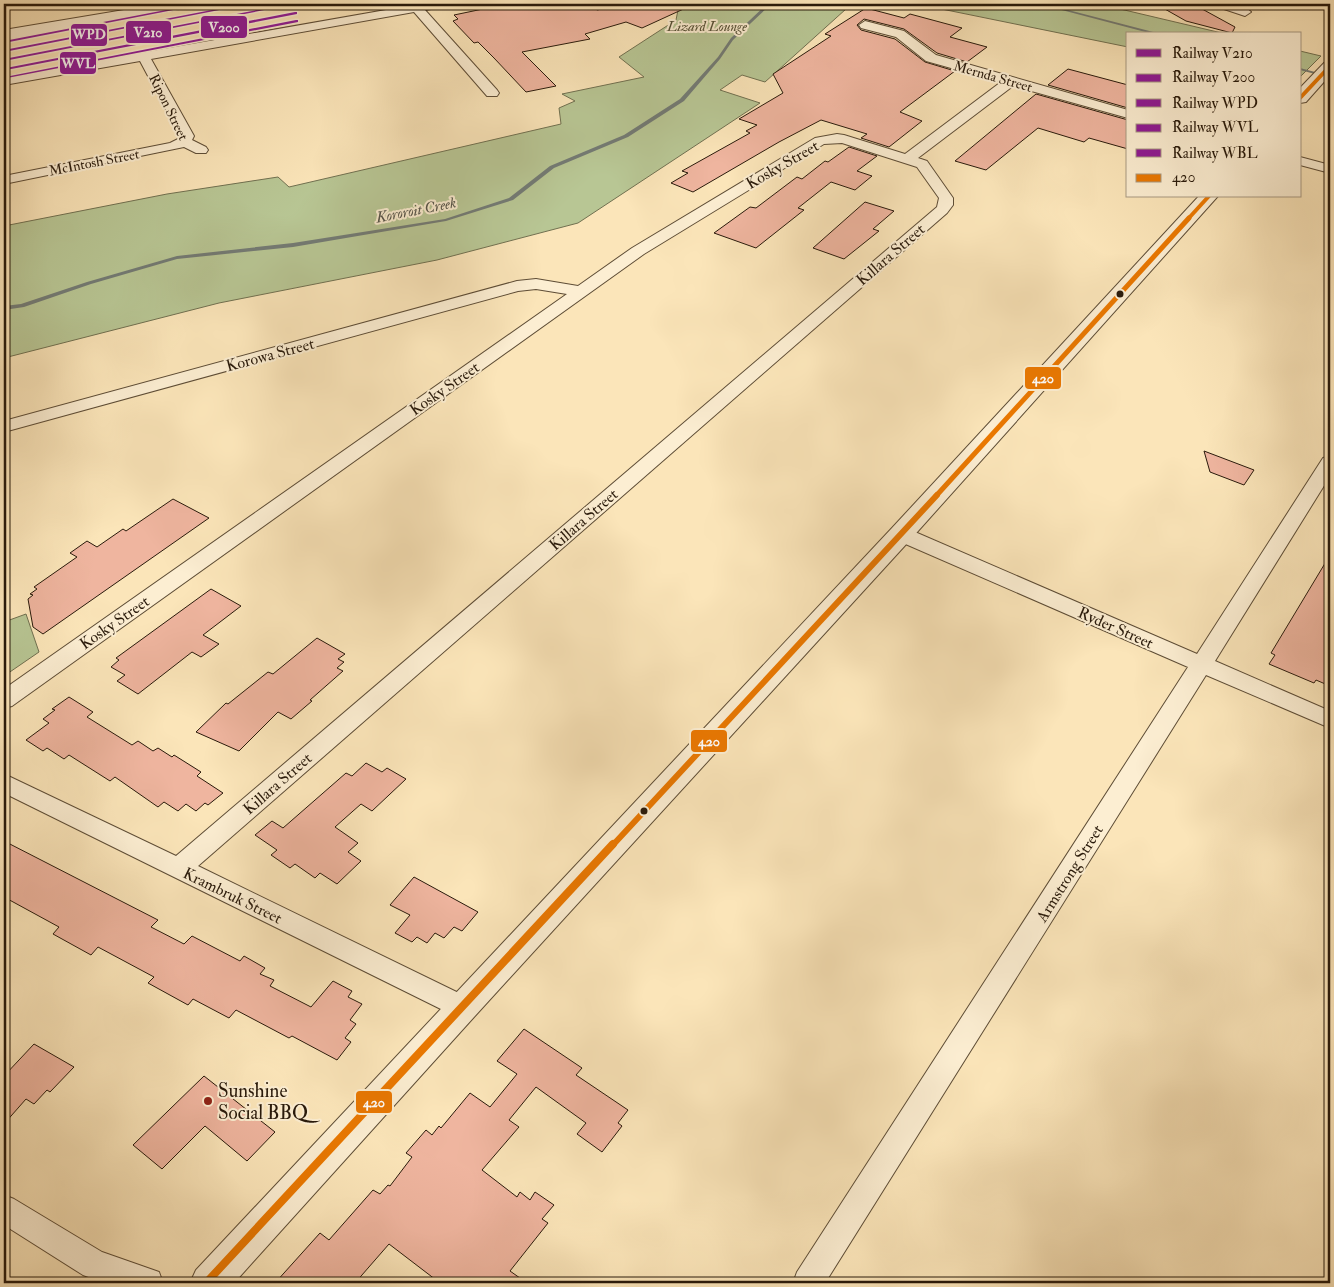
<svg xmlns="http://www.w3.org/2000/svg" width="1334" height="1287" font-family="'IM FELL Double Pica',serif">
	<style>
		.green { fill: #b8c694; stroke: #707050 }
		.lines { fill: none; stroke-linecap: round; stroke-linejoin: round }
		.stream { fill: #737b75; fill-rule: evenodd }
		.building { fill: #efb59f; stroke: #291a0b }
		.minor-casing { stroke: #5e4d36; stroke-width: 2 }
		.tertiary-casing { stroke: #5e4d36; stroke-width: 2 }
		.minor { fill: #fceed2; fill-rule: evenodd }
		.tertiary { fill: #fceed2; fill-rule: evenodd }
		.bus-1-far3-casing { stroke: #fceed2; stroke-width: 6 }
		.bus-1-far2-casing { stroke: #fceed2; stroke-width: 8 }
		.bus-1-far1-casing { stroke: #fceed2; stroke-width: 10 }
		.bus-1-casing { stroke: #fceed2; stroke-width: 12 }
		.bus-1-far3 { stroke: #ea7801; stroke-width: 4 }
		.bus-1-far2 { stroke: #ea7801; stroke-width: 5 }
		.bus-1-far1 { stroke: #ea7801; stroke-width: 6 }
		.bus-1 { stroke: #ea7801; stroke-width: 8 }
		.rail-1-casing { stroke: #fceed2; stroke-width: 3 }
		.rail-2-casing { stroke: #fceed2; stroke-width: 3 }
		.rail-3-casing { stroke: #fceed2; stroke-width: 3 }
		.rail-4-casing { stroke: #fceed2; stroke-width: 3 }
		.rail-5-casing { stroke: #fceed2; stroke-width: 3 }
		.rail-1 { fill: #8f1a95; fill-rule: evenodd }
		.rail-2 { fill: #8f1a95; fill-rule: evenodd }
		.rail-3 { fill: #8f1a95; fill-rule: evenodd }
		.rail-4 { fill: #8f1a95; fill-rule: evenodd }
		.rail-5 { fill: #8f1a95; fill-rule: evenodd }
		.bus-dot { fill: #291a0b; stroke: #fceed2; stroke-width: 2 }
		.poi-dot { fill: #8f2418; stroke: #fceed2; stroke-width: 2 }
		.labels { text-anchor: middle; stroke-width: 4; stroke-linejoin: round; paint-order: stroke }
		.far-park-label { font-size: 14px; font-style: italic; fill: #544e34; stroke: #fceed2 }
		.far-street-label { font-size: 14px; fill: #291a0b; stroke: #fceed2 }
		.far-water-label { font-size: 15px; font-style: italic; fill: #545349; stroke: #fceed2 }
		.street-label { font-size: 16px; fill: #291a0b; stroke: #fceed2 }
		.near-poi-label { font-size: 19px; fill: #291a0b; stroke: #fceed2; text-anchor: start }
		.line-badge { stroke: #fceed2; stroke-width: 2 }
		.badge-label { font-size: 14px; text-anchor: middle; font-weight: bold; fill: #fff }
	</style>
	<rect width="100%" height="100%" fill="#fbe5b9"/>
	<filter id="stains"><feTurbulence type="fractalNoise" baseFrequency=".004" numOctaves="4"/><feColorMatrix values="0 0 0 0 .2 0 0 0 0 .09 0 0 0 0 .02 0 0 0 .5 -.17"/></filter>
	<radialGradient id="worn" r=".72"><stop offset=".6" stop-color="#630" stop-opacity="0"/><stop offset="1" stop-color="#630" stop-opacity=".3"/></radialGradient>
	<path class="green" d="M688 4H887L846 9 765 82 742 75 720 90 760 103 578 223 437 260 219 303 4 358V226L167 194 278 177 289 187 561 124 559 108 575 101 562 94 644 77 619 57 676 20 678 10Z
		M917 4H1099L1226 34H1128V47Z
		M1300 51 1321 56 1300 77Z
		M26 614 39 652 4 676V622Z"/>
	<g class="lines">
		<path class="stream" d="M767 4H771L733 40 720 59 684 101 628 137 554 168 513 200 446 221 293 247 177 259 91 284 24 307 4 310V306L21 304 87 282 177 256 293 243 445 219 509 198 550 166 624 135 680 99 718 57 731 38Z
			M1039 4H1045L1161 34H1153Z
			M1300 68 1330 76V78L1300 70Z"/>
	</g>
	<path class="building" d="M507 4H556L558 6 590 4 597 10 627 4 630 7 690 6 642 28 626 22 585 34 590 39 522 52 556 86 526 92 494 58 478 42 474 43 453 21 458 19 454 15Z
		M1156 4H1193L1235 27 1232 33 1186 21Z
		M866 8 904 18 910 14 962 28 950 37 987 47 967 62 937 53 904 29 864 19 857 25 861 30 895 39 925 62 955 71 900 112 922 121 889 147 861 138 867 134 821 120 779 142 693 192 671 183 688 173 682 171 750 133 746 131 757 125 739 119 783 93 773 74 831 36 825 34Z
		M1068 69 1128 85V108L1048 85Z
		M1036 94 1128 120V149L1089 138 1084 142 1038 128 986 170 955 161Z
		M849 147 877 156 857 171 872 176 855 190 831 182 798 208 804 210 756 248 714 233 750 207 756 208 797 177 802 179 825 161 828 162Z
		M865 202 894 211 873 229 879 231 844 259 813 248Z
		M1204 451 1254 470 1244 485 1210 472Z
		M173 499 209 518 43 634 33 627 28 599 33 595 30 594 37 589 34 587 77 557 70 553 87 541 97 547 123 529 126 531Z
		M1330 555V686L1316 680 1314 683 1269 664 1275 655 1271 653Z
		M211 589 241 606 203 635 219 644 201 657 192 652 138 694 117 681 125 675 111 667 119 660 116 658Z
		M317 638 345 654 338 659 344 662 337 668 343 671 310 700 312 701 291 719 278 712 239 751 196 732 226 703 228 704 268 672 273 674Z
		M69 697 93 712 87 717 132 745 138 741 153 751 158 748 172 757 174 755 201 772 197 776 223 793 208 805 205 803 196 811 186 804 178 811 164 802 158 807 115 777 110 781 69 755 64 759 47 748 43 751 26 740 49 723 43 719 55 710 52 709Z
		M366 763 382 772 387 768 406 779 372 811 361 804 335 827 358 843 348 852 361 861 337 884 320 873 315 878 295 864 290 868 271 855 277 850 255 835 272 821 283 828 346 773 352 776Z
		M4 841 158 920 151 927 184 944 192 936 240 961 244 956 265 968 260 974 274 980 270 986 311 1007 333 981 352 991 348 997 362 1004 350 1020 356 1024 345 1038 351 1042 337 1060 292 1036 289 1038 236 1010 229 1018 193 999 188 1005 148 983 154 977 98 947 91 955 53 934 59 927 4 897Z
		M414 877 478 912 462 931 454 927 444 938 435 933 427 943 417 937 412 942 395 933 410 915 390 905Z
		M524 1029 582 1068 576 1075 628 1110 618 1123 622 1126 602 1152 577 1134 586 1123 536 1087 509 1120 519 1127 482 1170 517 1197 520 1192 530 1200 535 1192 554 1205 542 1219 548 1223 510 1271 527 1283H440L389 1244 355 1283H275L320 1233 329 1240 373 1190 380 1194 388 1185 390 1186 412 1157 406 1153 426 1130 432 1135 439 1126 441 1128 470 1093 490 1107 517 1074 497 1061Z
		M34 1044 74 1067 50 1092 47 1090 34 1104 26 1099 4 1124V1076Z
		M204 1076 275 1132 247 1161 205 1126 162 1169 133 1145Z"/>
	<g class="lines">
		<defs>
			<path id="minor" d="M420 4H445L443 7 425 10 497 90 499 93 497 96H487L414 12 151 59 194 136 192 140 206 147 208 150 206 153H196L184 147 4 184V176L170 143 178 139 180 136 140 61 4 85V77Z
				M1216 4C1227 3 1243 3 1251 12L1245 16 1218 7Z
				M865 21 904 31 936 55 1128 110V118L1013 86 918 158 927 161 953 198V205L947 213 198 866 471 999 475 1007 471 1015 462 1019 453 1015 4 793V774L176 856 937 207 939 198 917 167 842 143 824 144 644 254 12 706 4 708V689L567 294 536 289 518 291 4 432V421L517 281 536 279 578 286 632 248 815 138 837 134 844 135 905 154 1001 82 926 61 896 37 861 28 859 25Z
				M1300 157 1330 165V173L1300 165Z
				M1330 456V476L1215 661 1330 711V728L1206 675 825 1283H793L797 1272 1188 667 894 539 891 534 894 529 901 528 908 529 1197 654 1323 458Z
				M4 1195 14 1199 102 1252 159 1272 163 1283H106L94 1279 83 1275 4 1225Z"/>
			<path id="tertiary" d="M160 4H192L190 7 185 8 4 40V30Z
				M1330 61V75L1306 102 1300 103V88L1324 63Z
				M1199 196H1218L910 540 474 1017 234 1283H190L196 1270 892 528Z"/>
		</defs>
		<use href="#minor" class="minor-casing"/>
		<use href="#tertiary" class="tertiary-casing"/>
		<use href="#minor" class="minor"/>
		<use href="#tertiary" class="tertiary"/>
		<defs>
			<path id="bus-1-far3" d="M1300 98 1330 66
				M1188 219 1209 196"/>
			<path id="bus-1-far2" d="M936 496 1189 218"/>
			<path id="bus-1-far1" d="M612 846 937 495"/>
			<path id="bus-1" d="M206 1283 613 844"/>
		</defs>
		<use href="#bus-1-far3" class="bus-1-far3-casing"/>
		<use href="#bus-1-far2" class="bus-1-far2-casing"/>
		<use href="#bus-1-far1" class="bus-1-far1-casing"/>
		<use href="#bus-1" class="bus-1-casing"/>
		<use href="#bus-1-far3" class="bus-1-far3"/>
		<use href="#bus-1-far2" class="bus-1-far2"/>
		<use href="#bus-1-far1" class="bus-1-far1"/>
		<use href="#bus-1" class="bus-1"/>
		<defs>
			<path id="rail-1" d="M288 4H295L4 61V59Z"/>
			<path id="rail-2" d="M295 12H297V14L6 70 4 69 6 68Z"/>
			<path id="rail-3" d="M243 4H250L4 52V50Z"/>
			<path id="rail-4" d="M296 20H298V22L7 78 5 77Z"/>
			<path id="rail-5" d="M197 4H204L4 43V41Z"/>
		</defs>
		<use href="#rail-1" class="rail-1-casing"/>
		<use href="#rail-2" class="rail-2-casing"/>
		<use href="#rail-3" class="rail-3-casing"/>
		<use href="#rail-4" class="rail-4-casing"/>
		<use href="#rail-5" class="rail-5-casing"/>
		<use href="#rail-1" class="rail-1"/>
		<use href="#rail-2" class="rail-2"/>
		<use href="#rail-3" class="rail-3"/>
		<use href="#rail-4" class="rail-4"/>
		<use href="#rail-5" class="rail-5"/>
	</g>
	<g class="bus-dot">
		<circle cx="1120" cy="294" r="4.5"/>
		<circle cx="644" cy="811" r="4.5"/>
	</g>
	<circle class="poi-dot" cx="208" cy="1101" r="5"/>
	<g class="labels">
		<g class="far-park-label">
			<text x="707" y="31">Lizard Lounge</text>
		</g>
		<g class="far-street-label">
			<text transform="translate(993 76) rotate(16)" y="5">Mernda Street</text>
			<text transform="translate(169 107) rotate(64)" y="5">Ripon Street</text>
			<text transform="translate(94 162) rotate(-11)" y="5">McIntosh Street</text>
		</g>
		<g class="far-water-label">
			<text transform="translate(416 210) rotate(-11)" y="5">Kororoit Creek</text>
		</g>
		<g class="street-label">
			<text transform="translate(782 164) rotate(-30)" y="6">Kosky Street</text>
			<text transform="translate(890 254) rotate(-41)" y="6">Killara Street</text>
			<text transform="translate(270 354) rotate(-15)" y="6">Korowa Street</text>
			<text transform="translate(444 388) rotate(-35)" y="6">Kosky Street</text>
			<text transform="translate(583 519) rotate(-41)" y="6">Killara Street</text>
			<text transform="translate(114 622) rotate(-35)" y="6">Kosky Street</text>
			<text transform="translate(1116 627) rotate(24)" y="6">Ryder Street</text>
			<text transform="translate(277 783) rotate(-41)" y="6">Killara Street</text>
			<text transform="translate(1069 873) rotate(-58)" y="6">Armstrong Street</text>
			<text transform="translate(233 895) rotate(26)" y="6">Krambruk Street</text>
		</g>
		<g class="near-poi-label">
			<text x="218" y="1097">Sunshine<tspan x="218" dy="22">Social BBQ</tspan></text>
		</g>
	</g>
	<g class="line-badge">
		<rect x="200" y="15" width="48" height="24" rx="5" fill="#8f1a95"/>
		<rect x="125" y="20" width="47" height="24" rx="5" fill="#8f1a95"/>
		<rect x="70" y="23" width="38" height="24" rx="5" fill="#8f1a95"/>
		<rect x="59" y="51" width="38" height="24" rx="5" fill="#8f1a95"/>
		<rect x="1024" y="366" width="38" height="24" rx="5" fill="#ea7801"/>
		<rect x="690" y="729" width="38" height="24" rx="5" fill="#ea7801"/>
		<rect x="355" y="1090" width="38" height="24" rx="5" fill="#ea7801"/>
	</g>
	<g class="badge-label">
		<text x="224" y="32">V200</text>
		<text x="148" y="37">V210</text>
		<text x="89" y="39">WPD</text>
		<text x="78" y="68">WVL</text>
		<text x="1043" y="383">420</text>
		<text x="709" y="746">420</text>
		<text x="374" y="1107">420</text>
	</g>
	<rect width="1334" height="1287" fill="none" stroke="#fbe5b9" stroke-width="20"/>
	<rect x="5" y="5" width="1324" height="1277" fill="none" stroke="#291a0b" stroke-width="2.5"/>
	<rect x="10" y="10" width="1314" height="1267" fill="none" stroke="#291a0b"/>
	<rect x="1126" y="32" width="175" height="165" fill="#fceed2" stroke="#a89982"/>
	<rect x="1136" y="49" width="25" height="8" fill="#8f1a95" stroke="#a89982"/>
	<text x="1172" y="58" font-size="15" fill="#291a0b">Railway V210</text>
	<rect x="1136" y="74" width="25" height="8" fill="#8f1a95" stroke="#a89982"/>
	<text x="1172" y="82" font-size="15" fill="#291a0b">Railway V200</text>
	<rect x="1136" y="99" width="25" height="8" fill="#8f1a95" stroke="#a89982"/>
	<text x="1172" y="108" font-size="15" fill="#291a0b">Railway WPD</text>
	<rect x="1136" y="124" width="25" height="8" fill="#8f1a95" stroke="#a89982"/>
	<text x="1172" y="132" font-size="15" fill="#291a0b">Railway WVL</text>
	<rect x="1136" y="149" width="25" height="8" fill="#8f1a95" stroke="#a89982"/>
	<text x="1172" y="158" font-size="15" fill="#291a0b">Railway WBL</text>
	<rect x="1136" y="174" width="25" height="8" fill="#ea7801" stroke="#a89982"/>
	<text x="1172" y="182" font-size="15" fill="#291a0b">420</text>
	<rect width="100%" height="100%" filter="url(#stains)"/>
	<rect width="100%" height="100%" fill="url(#worn)"/>
</svg>
